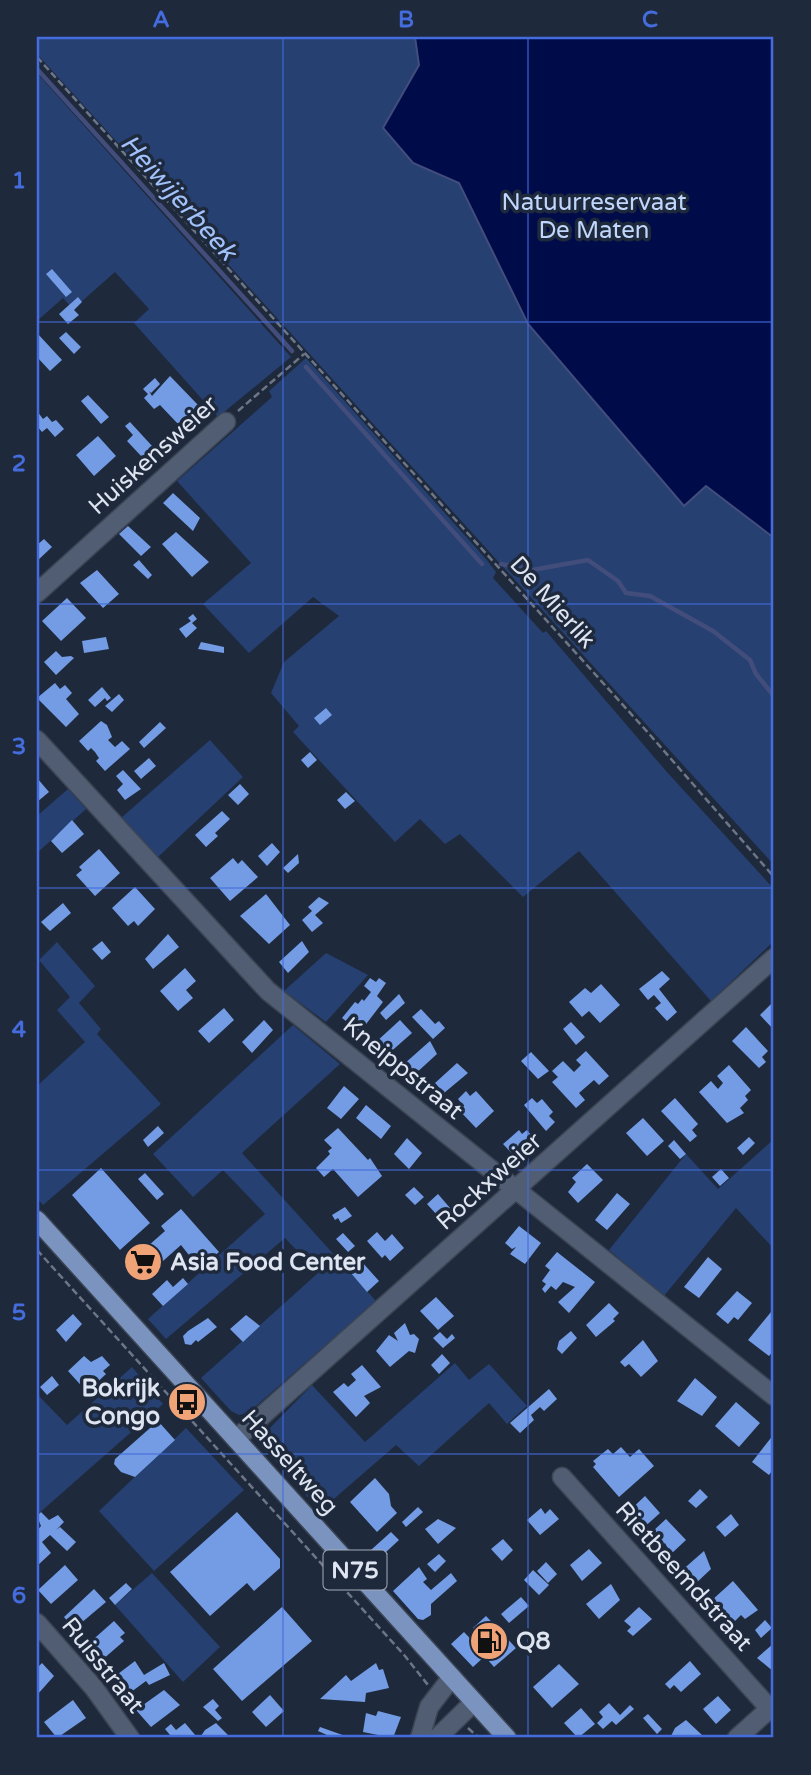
<svg xmlns="http://www.w3.org/2000/svg" width="811" height="1775" font-family="'Varela Round',sans-serif">
	<style>
		.green { fill: #254071 }
		.water { fill: #000c4a; stroke: #434d7c; stroke-width: 2 }
		.lines { fill: none; stroke-linecap: round; stroke-linejoin: round }
		.stream { stroke: #434d7c; stroke-width: 4.5 }
		.building { fill: #739ce5 }
		.minor-casing { stroke: #3c4554; stroke-width: 21 }
		.major-casing { stroke: #3c4554; stroke-width: 21 }
		.path { stroke: #6d7686; stroke-width: 2.5; stroke-dasharray: 7 3.5; stroke-linecap: butt }
		.minor { stroke: #515d72; stroke-width: 18 }
		.major { stroke: #7a94bf; stroke-width: 18 }
		.grid { fill: none; stroke: #446cdd; stroke-width: 2; stroke-opacity: 0.55 }
		.labels { text-anchor: middle; stroke-width: 7; stroke-linejoin: round; paint-order: stroke }
		.shield { fill: #1f293c; stroke: #a5adbb; stroke-width: 2 }
		.shield-label { font-size: 23px; font-weight: bold; fill: #dee5f1 }
		.park-label { font-size: 24px; fill: #c0d6fd; stroke: #1f293c }
		.street-label { font-size: 24px; fill: #dee5f1; stroke: #1f293c }
		.poi-label { font-size: 24px; font-weight: bold; fill: #dee5f1; stroke: #1f293c; text-anchor: start }
		.water-label { font-size: 26px; font-style: italic; fill: #a1c1fa; stroke: #1f293c }
		.neatline { fill: none; stroke: #446cdd; stroke-width: 2.5 }
		.grid-label { font-size: 23px; text-anchor: middle; font-weight: bold; fill: #446cdd }
	</style>
	<rect width="100%" height="100%" fill="#1f293c"/>
	<path class="green" d="M37 37H774V865L37 54Z
		M37 73 291 357 218 417 134 323 149 309 115 272 73 309 63 298 37 321Z
		M306 358 486 559 496 572 493 578 543 633 546 631 666 771 774 889V941L711 1001 579 851 523 897 460 834 445 844 420 819 395 842 293 732 299 726 271 693 284 662 339 616 313 597 249 653 203 604 251 563 177 481 272 397 269 391Z
		M210 740 243 777 158 857 121 818Z
		M68 789 86 809 37 853V816Z
		M57 942 95 986 79 1003 101 1029 97 1034 161 1104 43 1205 37 1198V1086L85 1042 57 1010 70 997 39 960Z
		M326 953 368 975 326 1022 284 991Z
		M293 1025 340 1064 242 1153 376 1301 248 1413 239 1415 231 1411 201 1378 318 1273 285 1238 166 1339 148 1319 265 1214 223 1170 193 1197 153 1154Z
		M774 1139V1249L736 1208 664 1296 609 1250 686 1154 718 1189Z
		M455 1363 469 1380 489 1364 527 1406 507 1424 489 1403 419 1466 396 1445 320 1511 263 1447 265 1433 312 1385 365 1442Z
		M132 1367 163 1404 37 1515V1394L67 1425Z
		M186 1428 244 1490 154 1571 99 1511Z
		M152 1573 220 1647 183 1682 115 1605Z"/>
	<path class="water" d="M415 37H774V538L706 486 684 506 528 324 459 183 413 163 383 128 419 65Z"/>
	<g class="lines">
		<path class="stream" d="M37 69 292 351
			M306 367 482 564
			M501 564 532 570 588 560 618 581 626 593 650 596 713 631 750 660 756 674 774 696"/>
	</g>
	<path class="building" d="M52 269 72 292 66 297 46 274Z
		M78 297 82 302 74 310 79 315 68 324 59 314Z
		M66 332 81 347 74 354 59 338Z
		M37 333 62 360 50 371 37 357Z
		M170 376 198 405 178 424 160 405 154 409 144 398 148 394 143 389 155 378 160 384 151 393 149 391 152 396Z
		M88 395 109 417 101 424 81 401Z
		M37 411 43 419 47 416 52 422 56 420 64 429 55 437 47 428 42 432 37 426Z
		M130 422 153 447 142 457 127 441 133 435 125 426Z
		M98 436 116 456 94 476 76 455Z
		M173 493 200 518 193 531 163 503Z
		M128 526 151 547 141 556 119 534Z
		M176 532 209 562 192 577 162 544Z
		M44 539 52 547 37 561V545Z
		M139 560 152 575 148 579 133 565Z
		M97 570 119 594 103 608 80 583Z
		M67 598 86 618 61 641 42 621Z
		M193 614 197 619 192 623 197 628 186 638 179 629 191 621 188 618Z
		M106 637 109 649 84 653 82 641Z
		M201 642 224 647V653L198 649Z
		M56 651 62 657 71 656 74 658 56 675 44 662Z
		M55 683 60 689 65 685 72 693 66 699 79 714 66 727 37 698Z
		M102 687 111 698 107 701 105 698 95 707 88 700Z
		M119 694 124 700 112 712 105 706Z
		M326 708 332 715 320 725 314 718Z
		M101 721 107 725 112 737 108 740 115 747 122 741 130 749 105 771 96 761 99 758 95 752 91 748 88 751 79 741Z
		M160 722 166 728 144 748 139 742Z
		M310 752 317 760 308 768 301 760Z
		M149 758 156 766 141 779 134 771Z
		M123 770 141 789 125 800 117 790 123 784 116 776Z
		M37 778 49 792 37 802Z
		M240 784 249 794 238 805 228 795Z
		M346 792 355 801 345 809 337 800Z
		M222 811 230 819 215 833 218 836 206 847 195 835Z
		M72 820 84 834 62 853 51 841Z
		M272 843 280 852 267 866 258 856Z
		M99 849 120 873 95 896 76 875 82 870 79 867Z
		M298 854 299 863 288 873 283 868Z
		M233 858 238 864 242 860 258 877 230 901 210 878Z
		M135 887 155 909 138 926 134 921 128 926 112 908Z
		M266 894 290 925 269 944 240 916Z
		M319 897 329 903 315 915 323 923 312 932 302 920 312 911 308 907Z
		M63 903 71 913 50 931 41 922Z
		M168 934 179 947 153 969 145 959Z
		M102 941 111 952 102 960 92 949Z
		M302 941 309 952 288 973 279 962Z
		M185 968 196 981 186 990 193 998 178 1011 160 991Z
		M662 971 670 979 659 989 677 1012 667 1021 655 1008 661 1003 654 995 648 1000 639 989Z
		M370 978 376 982 379 978 386 983 377 996 383 1002 360 1032 342 1018 355 1002 358 1004 362 999 364 1001 371 992 364 986Z
		M601 984 620 1005 600 1023 589 1011 582 1017 569 1002 585 988 591 993Z
		M399 994 405 1003 386 1020 380 1013Z
		M774 1001V1030L760 1015Z
		M224 1008 234 1020 209 1043 198 1031Z
		M421 1009 435 1024 439 1021 445 1028 433 1039 412 1017Z
		M264 1020 273 1030 252 1053 242 1042Z
		M400 1020 412 1033 387 1055 376 1042Z
		M571 1022 585 1037 576 1045 563 1029Z
		M746 1027 768 1051 762 1057 766 1062 759 1068 732 1041Z
		M430 1041 437 1054 414 1075 404 1064Z
		M586 1051 609 1076 599 1085 594 1080 579 1093 585 1100 576 1108 552 1082 558 1077 552 1071 563 1061 574 1072 581 1065 576 1060Z
		M531 1052 549 1071 538 1079 521 1061Z
		M457 1063 468 1073 444 1093 435 1083Z
		M729 1065 751 1090 745 1096 748 1100 740 1108 744 1113 727 1123 699 1092 711 1081 718 1089 723 1083 717 1076Z
		M344 1086 359 1099 341 1119 327 1108Z
		M466 1091 470 1096 476 1091 494 1111 476 1128 457 1108 462 1104 458 1099Z
		M532 1098 537 1103 542 1099 553 1112 549 1116 555 1122 546 1131 524 1105Z
		M675 1098 698 1124 692 1130 697 1136 690 1142 661 1111Z
		M366 1105 391 1126 381 1139 356 1118Z
		M643 1118 664 1141 647 1156 626 1133Z
		M158 1126 164 1133 148 1147 143 1140Z
		M338 1128 368 1160 370 1158 382 1176 358 1197 333 1169 324 1177 316 1168 330 1154 328 1151 332 1148 324 1140Z
		M519 1130 522 1134 527 1130 536 1141 517 1159 503 1144Z
		M749 1137 755 1143 743 1155 737 1148Z
		M407 1138 422 1153 409 1169 394 1154Z
		M674 1140 686 1154 680 1159 668 1146Z
		M587 1164 603 1180 578 1203 568 1192 576 1182 572 1178Z
		M101 1168 150 1223 120 1250 72 1195Z
		M721 1169 729 1178 720 1186 712 1177Z
		M145 1173 164 1194 157 1200 138 1179Z
		M414 1187 424 1197 415 1205 405 1195Z
		M617 1193 630 1204 607 1230 595 1220Z
		M438 1194 457 1216 446 1225 427 1204Z
		M345 1207 352 1216 341 1223 338 1218 335 1220 332 1215Z
		M181 1209 219 1252 200 1269 181 1245 145 1277 131 1261 165 1231 161 1226Z
		M519 1226 541 1243 525 1264 510 1254 516 1247 512 1249 505 1243Z
		M377 1232 385 1241 392 1234 404 1248 390 1261 385 1255 382 1258 367 1241Z
		M343 1233 355 1246 348 1252 336 1239Z
		M557 1252 595 1282 569 1313 558 1302 575 1287 563 1282 556 1290 551 1286 545 1293 542 1289 546 1284 542 1281 550 1270 545 1266Z
		M708 1257 722 1269 699 1298 684 1287Z
		M362 1262 379 1281 367 1292 350 1272Z
		M183 1278 188 1284 163 1306 152 1294 167 1280 173 1287Z
		M737 1291 752 1303 738 1320 734 1317 728 1324 716 1314Z
		M436 1297 454 1316 438 1330 420 1311Z
		M609 1303 619 1313 613 1319 615 1321 596 1337 586 1325Z
		M771 1312 774 1315V1350L769 1356 748 1340Z
		M73 1314 82 1324 66 1342 56 1330Z
		M246 1315 260 1326 243 1342 230 1329Z
		M208 1318 217 1327 198 1342 196 1340 191 1345 185 1344 183 1336 188 1331Z
		M405 1323 410 1335 414 1334 419 1339 415 1353 409 1351 390 1367 376 1351 389 1335 398 1341 394 1333Z
		M571 1331 577 1338 562 1354 557 1349 559 1341Z
		M440 1332 447 1339 452 1334 455 1338 443 1348 433 1338Z
		M643 1340 658 1361 641 1377 629 1364 625 1367 620 1362Z
		M442 1354 450 1363 439 1374 431 1365Z
		M84 1356 91 1362 102 1356 110 1365 103 1371 106 1374 87 1392 68 1371Z
		M362 1365 381 1387 364 1396 370 1403 356 1417 333 1392 344 1383 348 1387 356 1380 351 1374Z
		M52 1376 59 1385 47 1395 40 1387Z
		M695 1378 717 1397 702 1416 677 1401Z
		M549 1389 557 1399 544 1411 540 1407 531 1415 534 1420 520 1433 510 1423Z
		M736 1402 760 1423 739 1447 715 1426Z
		M158 1421 175 1440 135 1477 121 1472 114 1464 115 1459Z
		M774 1434V1468L769 1475 752 1462Z
		M621 1447 630 1457 639 1449 654 1466 619 1497 593 1467 596 1464 593 1461 608 1449 613 1454Z
		M375 1478 389 1494 391 1506 397 1513 377 1532 350 1502Z
		M700 1489 708 1497 696 1508 688 1501Z
		M645 1496 660 1513 641 1530 626 1514Z
		M418 1507 423 1512 406 1527 402 1522Z
		M541 1508 545 1514 550 1509 559 1519 540 1535 527 1520Z
		M41 1512 49 1520 58 1515 64 1522 56 1530 60 1527 76 1542 67 1551 50 1535 42 1542 51 1553 37 1566V1531L41 1526 37 1516Z
		M237 1512 280 1559V1568L254 1591 247 1583 210 1616 170 1572Z
		M731 1514 739 1525 725 1537 716 1527Z
		M438 1519 456 1528 438 1544 425 1529Z
		M666 1519 686 1540 671 1554 665 1543 658 1549 654 1543 658 1539 652 1532Z
		M391 1532 399 1540 386 1552 388 1554 370 1566 362 1558Z
		M503 1539 513 1550 502 1561 491 1549Z
		M589 1549 602 1563 582 1581 570 1565Z
		M704 1551 711 1569 693 1586 680 1572Z
		M439 1554 446 1561 435 1572 427 1564Z
		M546 1562 557 1574 548 1583 537 1571Z
		M65 1565 78 1580 51 1604 38 1590Z
		M419 1567 427 1579 423 1582 431 1590 451 1573 457 1581 431 1604V1615L423 1620 418 1619 393 1591Z
		M533 1570 549 1585 539 1595 524 1580Z
		M733 1581 758 1610 745 1619 741 1615 729 1627 711 1601Z
		M126 1583 132 1589 115 1605 109 1598Z
		M611 1584 620 1600 599 1619 586 1604Z
		M94 1589 106 1602 74 1629 64 1617Z
		M521 1597 529 1606 509 1623 501 1614Z
		M282 1607 312 1641 242 1701 213 1669Z
		M639 1607 652 1619 633 1636 627 1631 631 1627 624 1621Z
		M486 1616 516 1648 494 1667 487 1659 495 1651 473 1628Z
		M765 1620 772 1628 761 1638 755 1630Z
		M114 1621 125 1633 120 1637 124 1641 102 1660 88 1644Z
		M464 1632 486 1655 473 1667 451 1644Z
		M774 1643V1672L757 1658Z
		M135 1661 144 1675 164 1663 170 1675 149 1685 146 1681 127 1695 114 1677Z
		M690 1661 701 1674 681 1692 674 1685 670 1689 665 1684Z
		M42 1663 54 1676 37 1695V1668Z
		M376 1663 379 1670 383 1669 389 1688 366 1693 365 1702 320 1699 346 1675 351 1681Z
		M559 1664 579 1684 552 1708 533 1687Z
		M164 1690 180 1705 151 1727 136 1710Z
		M270 1695 284 1711 266 1727 252 1712Z
		M718 1696 731 1710 716 1724 703 1709Z
		M213 1699 219 1706 215 1710 222 1718 218 1721 203 1707Z
		M73 1700 86 1718 57 1738 44 1722Z
		M609 1703 620 1715 630 1705 634 1709 616 1725 612 1721 603 1729 597 1723 603 1717 599 1712Z
		M581 1708 595 1724 578 1738 564 1723Z
		M378 1711 401 1717 393 1738 363 1732 366 1713 376 1716Z
		M648 1714 662 1729 657 1734 643 1718Z
		M686 1720 702 1735 698 1738H670L675 1728Z
		M185 1723 196 1736 193 1738H165L170 1735 165 1729 171 1724 176 1730Z
		M216 1723 231 1738H203L201 1736 205 1730Z
		M320 1727 351 1738H326L327 1735 318 1731Z"/>
	<g class="lines">
		<defs>
			<path id="minor" d="M37 593 226 422
				M37 740 268 991 774 1396
				M236 1439 774 958
				M562 1477 770 1709
				M37 1623 94 1688 130 1738
				M420 1738 429 1707 452 1677
				M437 1738 474 1702
				M737 1738 774 1705"/>
			<path id="major" d="M37 1220 507 1738"/>
		</defs>
		<use href="#minor" class="minor-casing"/>
		<use href="#major" class="major-casing"/>
		<path class="path" d="M37 57 651 736 774 877
			M238 411 304 354
			M37 1250 405 1656 428 1685
			M468 1728 479 1738"/>
		<use href="#minor" class="minor"/>
		<use href="#major" class="major"/>
	</g>
	<path class="grid" d="M283 37V1738M528 37V1738M37 322H774M37 604H774M37 888H774M37 1170H774M37 1454H774"/>
	<defs>
		<symbol id="supermarket-disc" viewBox="-11 -11 22 22"><circle r="9.5" fill="#efa376" stroke="#1f293c"/><path d="M-6-5.5h2.5l.6 2H6L4.5 2H-2.5L-4.4-4H-6ZM-1.5 3.2a1.3 1.3 0 1 0 .1 0ZM3 3.2a1.3 1.3 0 1 0 .1 0Z" fill="#111"/></symbol>
		<symbol id="bus-disc" viewBox="-11 -11 22 22"><circle r="9.5" fill="#efa376" stroke="#1f293c"/><path d="M-5-6H5V4H4V6H2V4H-2V6H-4V4H-5ZM-3.5-4V0h7V-4ZM-3.5 1.2v1.5H-2V1.2ZM2 1.2v1.5H3.5V1.2Z" fill="#111"/></symbol>
		<symbol id="fuel-disc" viewBox="-11 -11 22 22"><circle r="9.5" fill="#efa376" stroke="#1f293c"/><path d="M-5.5-6h7V0h2V4h1.3V-2.5L3-4.5l.8-.8L6-3V5H2.5V1h-1V6h-7ZM-4.2-4.7v3.2H.2V-4.7Z" fill="#111"/></symbol>
	</defs>
	<g fill-rule="evenodd">
		<use href="#supermarket-disc" x="121" y="1240" width="44" height="44"/>
		<use href="#bus-disc" x="165" y="1380" width="44" height="44"/>
		<use href="#fuel-disc" x="467" y="1619" width="44" height="44"/>
	</g>
	<g class="labels">
		<rect class="shield" x="323.5" y="1550.5" width="63" height="39" rx="5"/>
		<g class="shield-label">
			<text x="355" y="1578">N75</text>
		</g>
		<g class="park-label">
			<text x="594" y="210">Natuurreservaat<tspan x="594" dy="28">De Maten</tspan></text>
		</g>
		<g class="street-label">
			<text transform="translate(153 455) rotate(-42)" y="8">Huiskensweier</text>
			<text transform="translate(553 602) rotate(48)" y="8">De Mierlik</text>
			<text transform="translate(403 1068) rotate(39)" y="8">Kneippstraat</text>
			<text transform="translate(489 1181) rotate(-42)" y="8">Rockxweier</text>
			<text transform="translate(290 1462) rotate(48)" y="8">Hasseltweg</text>
			<text transform="translate(684 1576) rotate(48)" y="8">Rietbeemdstraat</text>
			<text transform="translate(103 1665) rotate(51)" y="8">Ruisstraat</text>
		</g>
		<g class="poi-label">
			<text x="170" y="1270">Asia Food Center</text>
			<text x="160" y="1396" text-anchor="end">Bokrijk<tspan x="160" dy="28">Congo</tspan></text>
			<text x="516" y="1649">Q8</text>
		</g>
		<g class="water-label">
			<text transform="translate(179 197) rotate(48)" y="9">Heiwijerbeek</text>
		</g>
	</g>
	<rect width="811" height="1775" fill="none" stroke="#1f293c" stroke-width="77"/>
	<rect x="38" y="38" width="734" height="1698" class="neatline"/>
	<g class="grid-label">
		<text x="161" y="27">A</text>
		<text x="406" y="27">B</text>
		<text x="650" y="27">C</text>
		<text x="19" y="188">1</text>
		<text x="19" y="471">2</text>
		<text x="19" y="754">3</text>
		<text x="19" y="1037">4</text>
		<text x="19" y="1320">5</text>
		<text x="19" y="1603">6</text>
	</g>
</svg>
